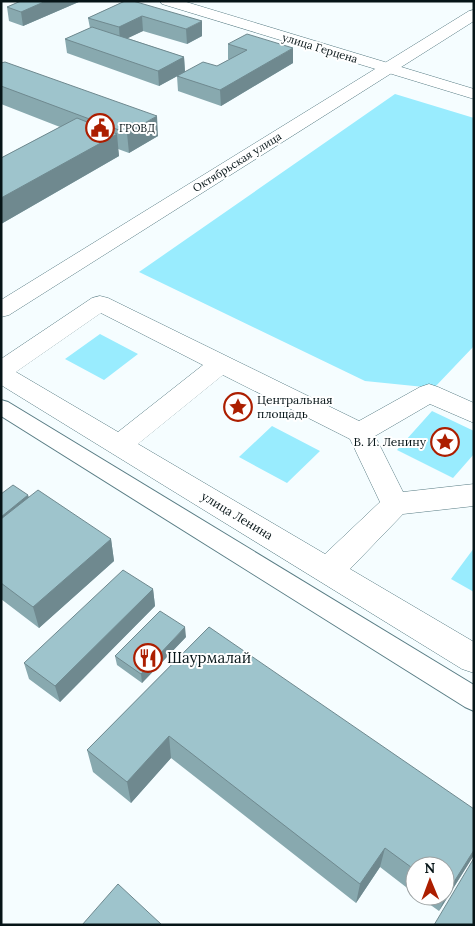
<svg xmlns="http://www.w3.org/2000/svg" width="475" height="926" font-family="Lora,serif">
	<style>
		.green { fill: #99ecfe }
		.lines { fill: none; stroke-linecap: round; stroke-linejoin: round }
		.lane-casing { stroke: #587c84; stroke-width: 2 }
		.street-casing { stroke: #587c84; stroke-width: 1 }
		.secondary-casing { stroke: #587c84; stroke-width: 1 }
		.lane { fill: #fff; fill-rule: evenodd }
		.street { fill: #fff; fill-rule: evenodd }
		.secondary { fill: #fff; fill-rule: evenodd }
		.wall { fill: #88a9af }
		.shaded-wall { fill: #6f898f }
		.building { fill: #9ec4cc; stroke: #6f898f }
		.labels { text-anchor: middle; stroke-width: 4; stroke-linejoin: round; paint-order: stroke }
		.far-street-label { font-size: 11px; fill: #061417; stroke: #fff }
		.far-poi-label { font-size: 11px; fill: #061417; stroke: #fff; text-anchor: start }
		.poi-label { font-size: 12px; fill: #061417; stroke: #fff; text-anchor: start }
		.street-label { font-size: 12px; fill: #061417; stroke: #fff }
		.near-poi-label { font-size: 15px; fill: #061417; stroke: #fff; text-anchor: start }
	</style>
	<rect width="100%" height="100%" fill="#f5fdff"/>
	<path class="green" d="M395 94 474 118V346L434 388 365 381 139 272Z
		M100 334 138 354 104 380 65 359Z
		M432 411 474 431V454L453 478 397 450Z
		M272 426 320 451 287 483 239 457Z
		M474 548V592L451 579Z"/>
	<g class="lines">
		<defs>
			<path id="lane" d="M1 400 8 402 474 685V711L465 707 1 416Z"/>
			<path id="street" d="M160 1H183L474 89V99L162 4Z
				M100 296 108 298 359 421 420 387 429 384 438 387 474 403V423L430 404 375 436 403 492 474 484V506L403 514 350 569 474 642V673L462 669 1 385V359L92 298ZM101 313 203 365 118 432 16 372ZM223 375 350 439 380 502 325 554 138 444Z"/>
			<path id="secondary" d="M474 10V21L9 315 1 317V300L469 11Z"/>
		</defs>
		<use href="#lane" class="lane-casing"/>
		<use href="#street" class="street-casing"/>
		<use href="#secondary" class="secondary-casing"/>
		<use href="#lane" class="lane"/>
		<use href="#street" class="street"/>
		<use href="#secondary" class="secondary"/>
	</g>
	<path class="wall" d="M20 1H81L23 26 9 21 7 7Z
		M125 1 202 36 187 44 143 31 127 38 184 57 185 72 217 66 230 59H228V44L293 63 221 106 178 91 177 76 159 86 67 53 65 39 90 28 88 18Z
		M1 63 158 136 129 153 118 149 119 156 1 224V158L60 127 1 104Z
		M1 494 28 495 29 498 111 539 114 561 39 628 1 599Z
		M153 589 155 606 60 702 29 679 24 663Z
		M209 627 474 855 439 911 418 896H445V866H415V894L380 867 356 903 171 758 131 803 93 772 87 750Z
		M186 637 142 683 117 665 115 656Z"/>
	<path class="shaded-wall" d="M46 1H81L23 26 21 12Z
		M142 16 143 31 120 42 119 27Z
		M202 21V36L187 44 186 29Z
		M293 48V63L221 106 220 90Z
		M184 57 185 72 159 86 158 71Z
		M157 116 158 136 129 153 127 133Z
		M117 134 119 156 1 224V198Z
		M28 495 31 505 1 529V517Z
		M111 539 114 561 39 628 33 607Z
		M153 589 155 606 60 702 55 686Z
		M185 627 186 637 142 683 141 674Z
		M169 736 171 758 131 803 127 782Z
		M385 848 380 867 356 903 360 884Z
		M474 850V855L439 911 447 893Z"/>
	<path class="building" d="M21 1H46L21 12 7 7Z
		M125 1H133L202 21 186 29 142 16 119 27 88 18Z
		M92 27 184 57 158 71 65 39Z
		M247 34 293 48 220 90 177 76 203 62 217 66 247 50 228 44Z
		M5 62 157 116 127 133 1 86V63Z
		M77 118 117 134 1 198V158Z
		M13 485 28 495 1 517V494Z
		M38 490 111 539 33 607 1 583V519Z
		M123 570 153 589 55 686 24 663Z
		M160 611 185 627 141 674 115 656Z
		M209 627 474 809V850L447 893 445 892V866H415V870L385 848 360 884 169 736 127 782 87 750Z
		M474 858V925H434Z
		M118 884 162 925H82Z"/>
	<defs>
		<symbol id="civic-ring" viewBox="-11 -11 22 22"><circle r="9.5" fill="#fff" stroke="#ac1e00" stroke-width="1.5"/><path d="M-.6-6.5H3V-4.5H.6V-3L4-1V1h2V6H-6V1h2V-1L-.6-3ZM-1.2 2.5V6h2.4V2.5Z" fill="#ac1e00"/></symbol>
		<symbol id="sight-ring" viewBox="-11 -11 22 22"><circle r="9.5" fill="#fff" stroke="#ac1e00" stroke-width="1.5"/><path d="M0-6L1.8-2.2L6-1.7L2.9 1.2L3.7 5.4L0 3.3L-3.7 5.4L-2.9 1.2L-6-1.7L-1.8-2.2Z" fill="#ac1e00"/></symbol>
		<symbol id="restaurant-ring" viewBox="-11 -11 22 22"><circle r="9.5" fill="#fff" stroke="#ac1e00" stroke-width="1.5"/><path d="M-5-6h1v4h1v-4h1v4h1v-4h1v5L-1.5 .5V6h-2V.5L-5-1ZM5-6V6H3V1.5H1.5Q1.5-4 5-6Z" fill="#ac1e00"/></symbol>
	</defs>
	<g fill-rule="evenodd">
		<use href="#civic-ring" x="84" y="112" width="32" height="32"/>
		<use href="#sight-ring" x="222" y="391" width="32" height="32"/>
		<use href="#sight-ring" x="429" y="426" width="32" height="32"/>
		<use href="#restaurant-ring" x="132" y="642" width="32" height="32"/>
	</g>
	<g class="labels">
		<g class="far-street-label">
			<text transform="translate(320 48) rotate(17)" y="4">улица Герцена</text>
			<text transform="translate(237 162) rotate(-32)" y="4">Октябрьская улица</text>
		</g>
		<g class="far-poi-label">
			<text x="119" y="132">ГРОВД</text>
		</g>
		<g class="poi-label">
			<text x="257" y="404">Центральная<tspan x="257" dy="14">площадь</tspan></text>
			<text x="426" y="446" text-anchor="end">В. И. Ленину</text>
		</g>
		<g class="street-label">
			<text transform="translate(237 516) rotate(31)" y="4">улица Ленина</text>
		</g>
		<g class="near-poi-label">
			<text x="167" y="663">Шаурмалай</text>
		</g>
	</g>
	<rect width="475" height="926" fill="none" stroke="#061417" stroke-width="5"/>
	<g transform="translate(430 881) rotate(359)"><circle r="24" fill="#ffffff" stroke="#9ba1a2"/>
	<path d="M0-4L9 19L0 12L-9 19Z" fill="#ac1e00"/>
	<text y="-8" font-size="14" font-weight="bold" text-anchor="middle" fill="#061417">N</text>
	</g>
</svg>
